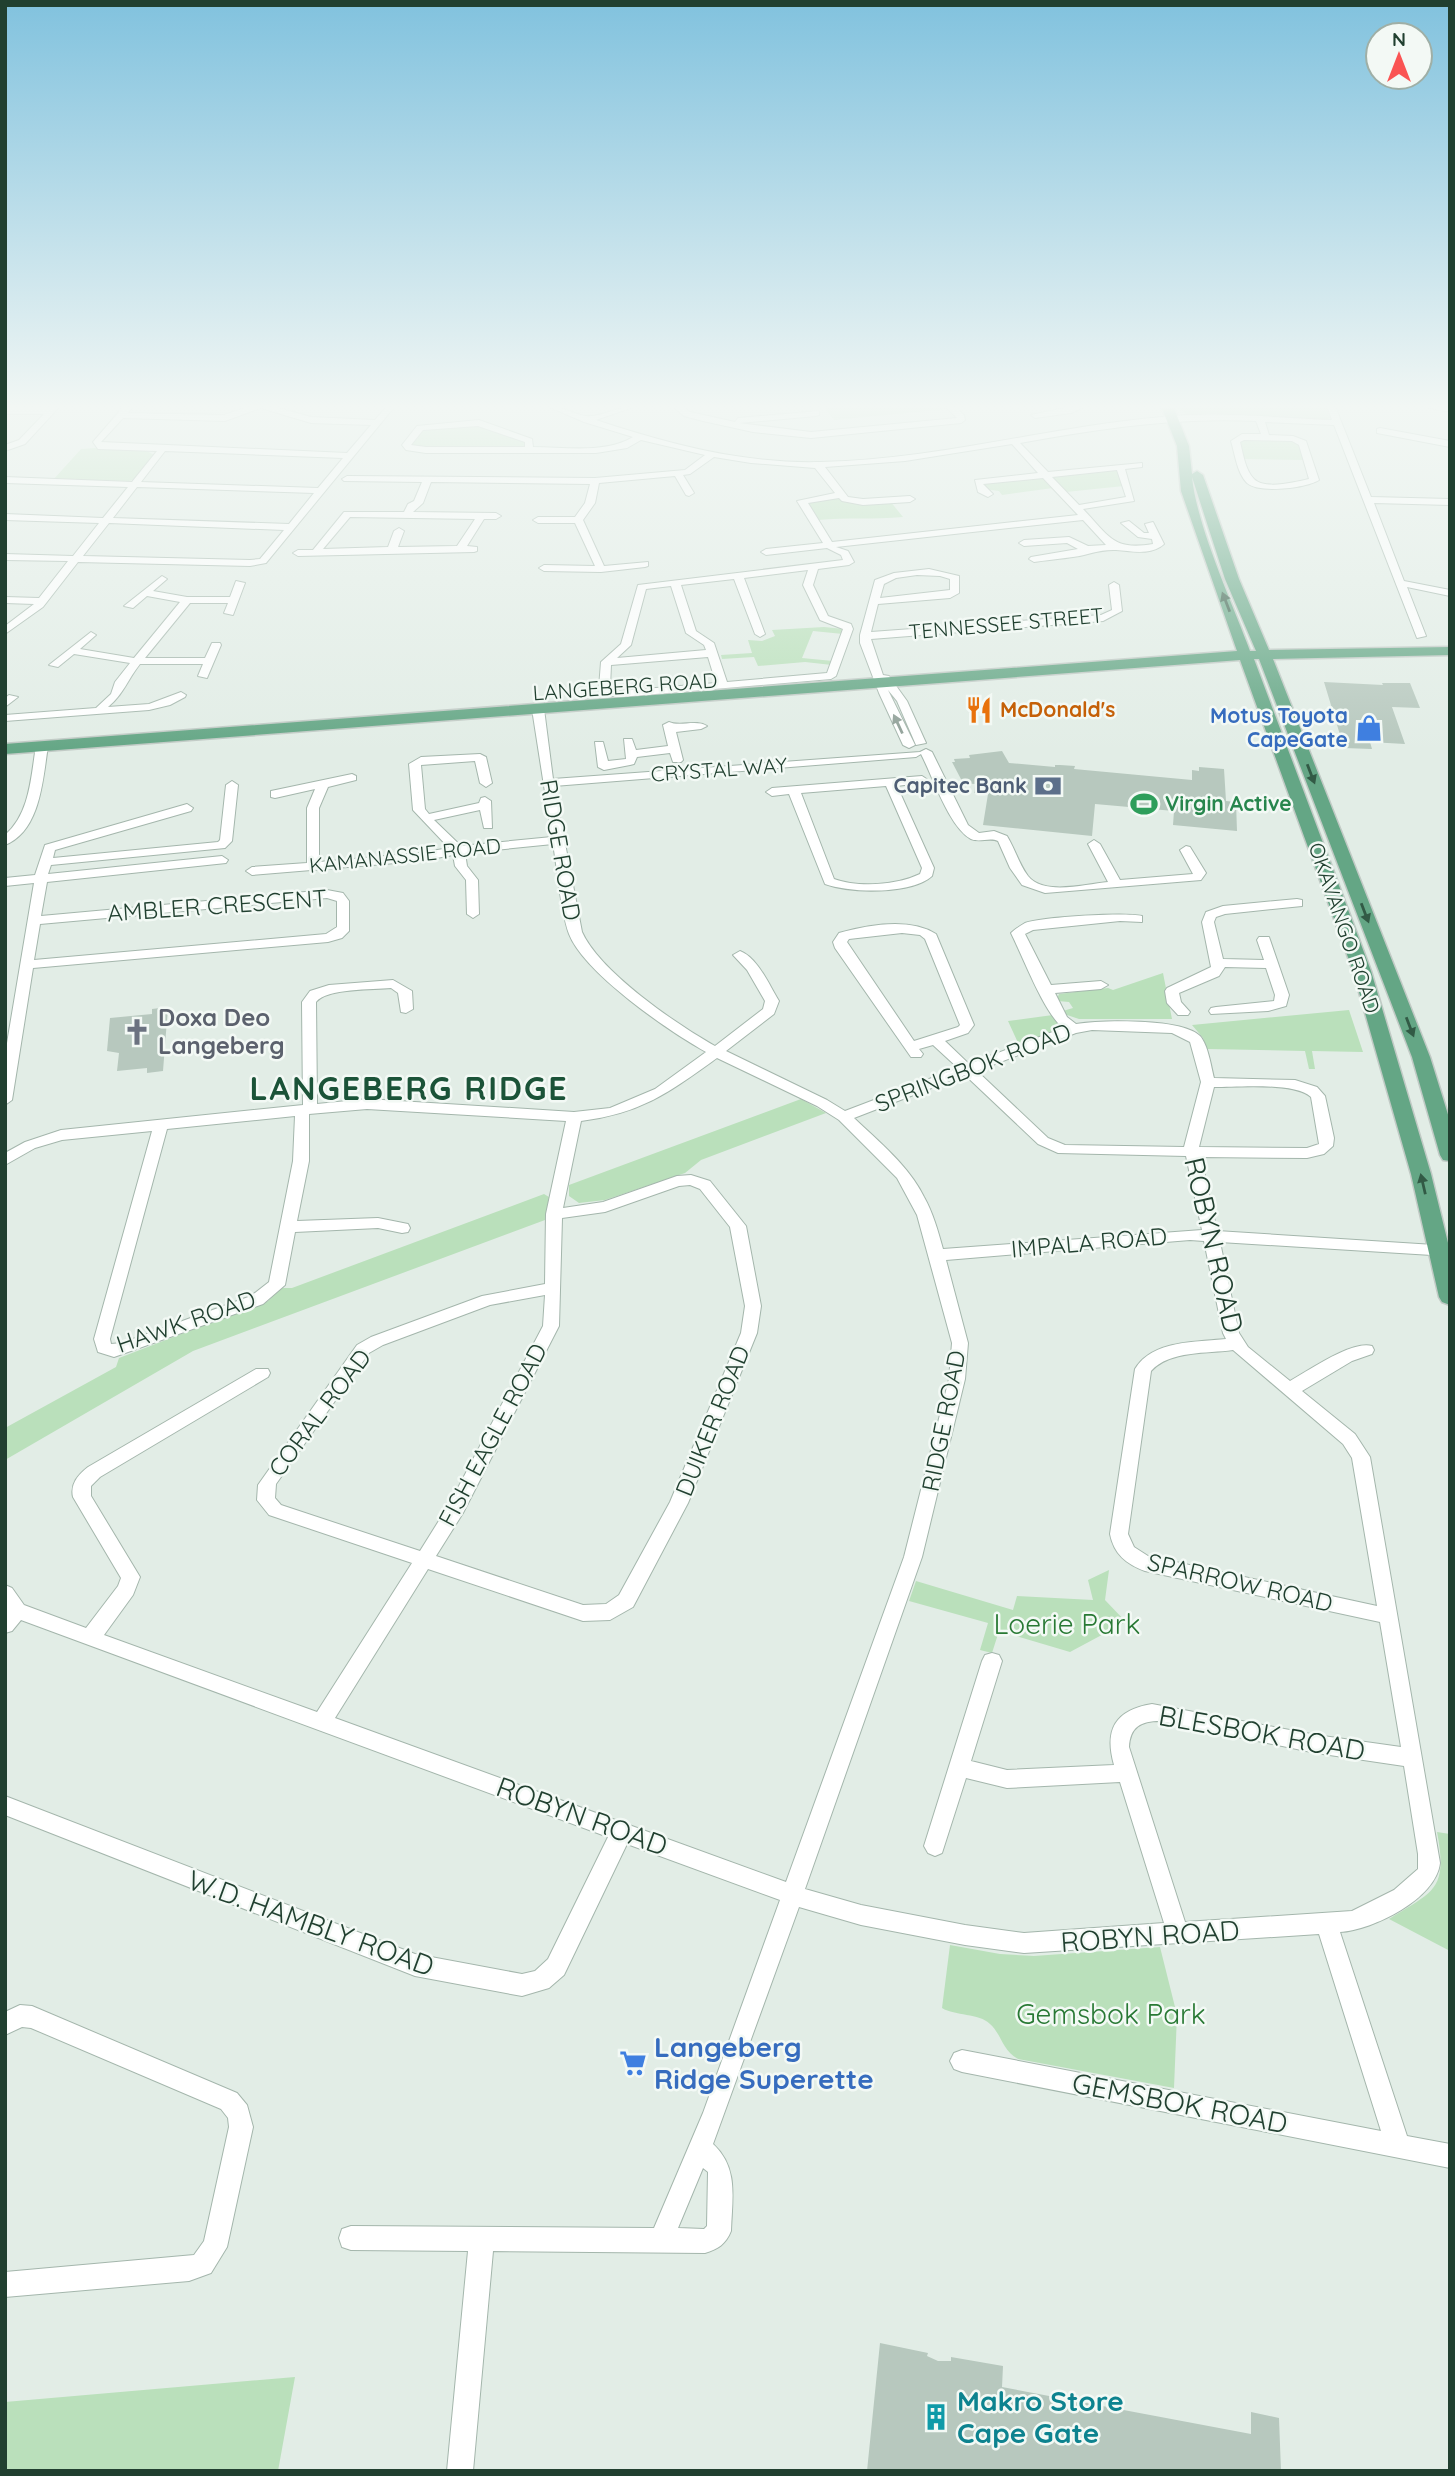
<svg xmlns="http://www.w3.org/2000/svg" width="1455" height="2476" font-family="Quicksand,sans-serif">
	<style>
		.green { fill: #bae0bb }
		.building { fill: #b7c8be }
		.lines { fill: none; stroke-linecap: round; stroke-linejoin: round }
		.minor-casing { stroke: #a4b6ac; stroke-width: 2 }
		.major-casing { stroke: #c1cac5; stroke-width: 3 }
		.minor { fill: #fff; fill-rule: evenodd }
		.major { fill: #64a685; fill-rule: evenodd }
		.oneway { fill: #325a45 }
		.oneway2 { fill: #90a098 }
		.labels { text-anchor: middle; stroke-width: 5; stroke-linejoin: round; paint-order: stroke }
		.far-street-label { font-size: 21px; fill: #214030; stroke: #f3f9f5 }
		.far-food-label { font-size: 21px; font-weight: bold; fill: #c56008; stroke: #f3f9f5; text-anchor: start }
		.far-shop-label { font-size: 21px; font-weight: bold; fill: #366cbe; stroke: #f3f9f5; text-anchor: end }
		.far-service-label { font-size: 21px; font-weight: bold; fill: #4e5e75; stroke: #f3f9f5; text-anchor: end }
		.far-leisure-label { font-size: 21px; font-weight: bold; fill: #27864d; stroke: #f3f9f5; text-anchor: start }
		.street-label { font-size: 24px; fill: #214030; stroke: #f3f9f5 }
		.worship-label { font-size: 24px; font-weight: bold; fill: #5b616d; stroke: #f3f9f5; text-anchor: start }
		.near-street-label { font-size: 28px; fill: #214030; stroke: #f3f9f5 }
		.near-park-label { font-size: 28px; fill: #287934; stroke: #f3f9f5 }
		.near-shop-label { font-size: 28px; font-weight: bold; fill: #366cbe; stroke: #f3f9f5; text-anchor: start }
		.near-culture-label { font-size: 28px; font-weight: bold; fill: #0d838f; stroke: #f3f9f5; text-anchor: start }
		.district-label { font-size: 32px; font-weight: bold; letter-spacing: 2px; fill: #1b5338; stroke: #f3f9f5 }
	</style>
	<rect width="100%" height="100%" fill="#e2ede6"/>
	<path class="green" d="M823 406H944L949 409 834 420Z
		M1177 406H1326L1330 418 1328 420 1187 415Z
		M473 424 527 443 525 447 418 449 409 445 422 430Z
		M1239 440H1292L1299 444 1306 460 1244 459Z
		M96 448 147 451 154 455 135 479 129 481 53 480 81 449Z
		M1113 469 1119 472 1124 486 1066 492 1052 477Z
		M1037 477 1045 479 1053 488 1002 495 999 491 984 489 981 483Z
		M836 498 852 503 890 501 903 517C874 520 846 517 818 520L806 502Z
		M824 627 844 629 843 634 813 631 802 658 833 661 832 665 805 662 758 666 754 657 722 659 721 655 752 653 748 640 762 641 775 636 772 630Z
		M1163 973 1172 1019H1079L1064 1014 1063 1011 1073 1008 1069 1002 1058 1001 1057 999 1059 994 1108 988 1113 990Z
		M1349 1010 1363 1052 1312 1051 1315 1069H1309L1305 1051 1207 1049 1203 1038 1192 1025Z
		M1053 1015 1058 1025 1056 1030 1019 1045 1008 1021Z
		M801 1099 826 1113 701 1160 685 1173 605 1200 579 1203 569 1196V1185Z
		M544 1194 549 1197 545 1220 193 1351 5 1460V1428L116 1367 119 1358 254 1306 268 1301 282 1288H292Z
		M1109 1570 1105 1600 1126 1622 1070 1652 999 1631 992 1653 980 1650 988 1623 909 1601 916 1581 1013 1610 1017 1596 1093 1600 1088 1580Z
		M1437 1832 1450 1834V1951L1389 1919C1434 1891 1448 1890 1437 1832Z
		M950 1945 1000 1954 1034 1956 1160 1947 1177 2015 1174 2088 1018 2059C1002 2050 1002 2035 990 2024 979 2013 955 2016 942 2008Z
		M295 2377 278 2471H5V2402Z"/>
	<path class="building" d="M1324 682 1383 685 1382 683H1410L1420 708 1392 707 1405 744 1370 742 1372 749 1344 748Z
		M1002 751 1009 763 1055 767V765H1060L1075 766 1074 769 1192 780V770L1199 771V767L1224 769 1226 801 1236 802 1237 831 1173 825 1174 811 1095 804 1092 836 983 825 988 794 974 793 975 784 963 783 952 762H955L954 759 970 758 969 755Z
		M168 1007 163 1071 147 1073V1068L117 1071 119 1053 107 1051 110 1018 152 1014V1009Z
		M880 2343 928 2353 927 2356 938 2361H951V2357L1003 2366 1002 2387 1251 2434V2412L1279 2418 1281 2471H867Z"/>
	<g class="lines">
		<defs>
			<path id="minor" d="M51 406H60L25 444 5 451V445L19 440 44 414H5V408H49Z
				M124 406H133L128 413 224 415 251 406H271L311 417 375 420 387 406H395L266 563 250 566 78 562 43 607 5 634V626L34 604 5 603V597L39 598 68 561 5 560V554L73 556 99 523 5 520V514L103 518 128 487 5 483V477L132 482 157 451 98 449 93 442ZM261 408 311 423 371 425 347 453 101 442 123 418 225 421ZM165 451 343 458 318 488 141 482ZM137 487 314 493 289 524 113 518ZM109 523 284 530 260 559 250 560 83 556Z
				M547 406C562 406 572 414 586 416 598 418 620 406 636 406L596 420C668 444 744 464 820 462 935 460 1047 427 1162 417 1219 411 1276 418 1332 420L1327 406H1335L1371 497 1450 499V505L1374 503 1404 581 1450 590V596L1407 587 1426 636 1417 638 1334 425 1265 422 1269 435 1293 436 1306 441 1319 480C1306 488 1260 494 1247 483 1237 473 1235 454 1231 441L1242 434H1261L1256 421C1176 417 1098 429 1020 443L1048 472 1142 463V467L1125 469 1134 501 1083 509C1109 536 1113 551 1153 544L1152 539 1138 537 1121 523 1129 521 1144 533H1149L1145 524 1153 522 1164 544C1151 556 1131 551 1116 550 1100 549 1088 555 1073 557 1060 559 1047 560 1034 562L1029 559 1031 557 1078 549 1067 543 1024 546 1019 543 1024 540 1069 537 1088 546 1106 545 1083 520 836 547 848 551 854 562 849 565 818 569 813 585 828 616 851 624 853 629 836 676 831 679 620 697 606 695 599 688 601 662 621 644 638 585 843 560 841 555 827 548 766 555 761 552 766 549 823 543 797 501 835 493 815 468 751 463 714 457 690 474 683 475 694 493 689 496 686 495 675 476 599 483 595 503 583 520 604 566 648 562V566L645 567 601 572 544 571 539 568 544 565 595 566 575 523H538L533 520 538 517H575L585 503 590 484 431 482 423 503 413 512 496 513 501 516 496 519H484L467 546 477 547V551L474 552 298 556 293 553 298 550H313L344 512H404L408 504 414 501 422 482 344 481 342 479 347 476 595 478 685 470 705 455 641 440 627 448 596 453H426L406 450 402 445 417 426 479 420 532 439 533 447C565 447 605 454 633 437L584 422ZM478 426 525 442V447H426L411 445 423 430ZM1244 440 1292 441 1299 445 1309 479C1295 482 1265 490 1254 479 1245 470 1243 453 1240 442ZM1012 444 1038 473 975 480 978 492 988 497 993 494 983 484 1043 478 1078 515 832 542 808 503 839 498 842 501 863 505 910 502 915 499 910 496 863 499 848 497 825 467 905 461ZM1117 470 1126 497 1079 505 1052 477ZM350 517 475 519 457 546 398 547 404 531 399 528 394 531 388 547 323 549ZM808 570 803 585 820 620 843 629 827 673 727 682 714 643 696 631 681 585 734 579 755 634 760 637 765 634 744 578ZM671 586 686 633 704 645 706 650 617 658 631 645 646 589ZM708 657 716 683 620 691 610 687 611 665Z
				M673 406H682L690 412 735 422 738 418 819 411V415L816 416 739 423 811 432 957 418 945 406H954L964 415 965 420 961 423 811 438 753 432 703 421 684 416Z
				M1074 406H1086L1071 413 1035 418 1031 415Z
				M1421 406 1450 407V412Z
				M1380 428 1450 441V447L1377 433V429Z
				M929 569 959 576V593L950 598 878 604 871 632 1101 615 1112 610 1109 585 1114 582 1119 585 1122 611 1103 621 871 639 883 675 889 676 907 701 926 743 916 745 897 701 888 690 915 745 909 748 903 745 879 693 860 643V635L875 580 894 573ZM917 575 940 576 950 579V590L880 598 884 584 896 578Z
				M162 576 167 579 153 591 187 597H230L236 581 245 583 233 615 224 613 228 603H190L145 658H205L212 643H220L221 645 207 678 198 676 203 664H140C128 679 123 695 108 707L149 704 181 692 186 695 185 697 170 705 149 710 5 721V715L96 708 111 694 115 682 130 663 74 654 58 667 49 665 91 632 96 635 80 649 134 658 180 602 147 596 133 608 124 606Z
				M9 695 18 697 5 707V698Z
				M538 706 544 709 553 779 920 752 926 749 932 752 968 825 979 833 994 831 1007 836C1015 849 1019 864 1028 876 1044 896 1086 884 1108 882L1088 844 1094 840 1100 844 1120 880 1193 874 1180 850 1186 846 1190 847 1206 873 1201 880 1045 893 1022 885 1010 868 998 841C989 837 980 843 971 839 949 827 933 777 921 754L916 757 554 786 582 932C600 972 676 1024 715 1046L763 1009 765 1001 747 970 733 955 740 951C758 958 769 985 779 1001L774 1014 726 1051 827 1100 845 1111 958 1068 933 1045 919 1049 923 1054 921 1057H911L835 948 833 942 839 933C868 925 909 917 936 934L974 1025 968 1033 945 1041 969 1064 1063 1028C1043 1011 1024 959 1011 933 1015 929 1020 926 1025 923 1042 917 1124 912 1142 916V922L1120 921 1033 930 1025 934 1051 985 1101 981 1108 985 1101 989 1055 993 1067 1017 1076 1024C1101 1020 1182 1018 1200 1036 1208 1045 1211 1066 1214 1078L1295 1080 1317 1087 1325 1096 1334 1138 1333 1146 1324 1154 1307 1158 1201 1157 1217 1231 1450 1246 1448 1256 1220 1242 1239 1333 1248 1347 1290 1381C1308 1371 1352 1340 1372 1346L1374 1350 1372 1354 1352 1361 1302 1391 1355 1434 1370 1457 1440 1863C1436 1899 1373 1930 1340 1932L1407 2136 1450 2144V2168L962 2072 954 2069 950 2061 954 2053 962 2050 1381 2131 1319 1934 1024 1953 965 1945 861 1925 799 1907 713 2144C739 2168 732 2198 731 2231 726 2244 718 2249 705 2253L493 2251 473 2471H447L468 2251 351 2250 342 2247 339 2238 342 2229 351 2226 654 2228 703 2113 780 1900 627 1844 564 1975 549 1988 522 1996 415 1976 5 1815V1796L415 1954 522 1974 535 1971 548 1959 608 1837 21 1620 12 1631 5 1633V1585L12 1588 24 1605 86 1628 118 1586 121 1578 73 1497C70 1484 78 1475 88 1467L256 1369H268L270 1373 268 1377 100 1477 91 1486V1496L140 1577 133 1595 104 1635 317 1712 412 1563 269 1515 257 1500 258 1485 357 1345 371 1337 482 1296 545 1284 546 1214 566 1121 367 1109 309 1114V1161L297 1221 378 1218 408 1224 410 1228 408 1232 402 1233 378 1228 295 1232 285 1285 263 1304 114 1357 98 1352 94 1339 152 1131 62 1140 35 1148 5 1165V1153L25 1142 61 1130 303 1105 302 1002 310 991 329 985 393 980 412 991 413 1009 406 1013 401 1012 398 993 391 988C372 990 327 988 316 1002L317 1104 367 1099 574 1112 610 1108 655 1089 706 1052C670 1032 584 973 569 934 560 909 558 872 553 844L465 853 467 866 478 880 479 914 473 918 467 914 466 880 455 866 453 855 420 861 252 875 246 871 252 867 307 863V808L315 789 275 798 271 797V791L352 774 356 776V780L328 787 319 808V862L420 853 449 848 413 810 409 764 421 757 480 754 486 757 492 783 486 787 480 783 475 761 421 765 425 809 429 814 479 803 481 798 485 797 491 801 492 828H484L480 810 434 820 461 846 552 837 532 709ZM902 933 920 935 925 939 960 1025 958 1027 914 1041 847 942 849 939ZM1092 1030 1172 1033 1190 1042 1201 1082 1184 1147 1065 1145 1048 1138 977 1071 1076 1033ZM717 1058 817 1106 839 1120 897 1178 917 1215 952 1343 949 1379 904 1557 786 1882 335 1718 428 1569 583 1621 610 1620 633 1607 688 1503 757 1333 761 1306 746 1226 710 1181 691 1175 677 1176 603 1202 563 1208 581 1121C642 1113 668 1093 717 1058ZM965 1075 1038 1144 1058 1153 1186 1156 1202 1230 943 1249C938 1231 933 1213 924 1197 909 1166 879 1142 854 1118ZM1214 1087C1237 1087 1295 1082 1311 1097L1319 1144 1307 1148 1199 1147ZM295 1116 293 1161 269 1282 251 1296 122 1343 111 1344 110 1339 167 1129ZM690 1185 700 1189 730 1227 745 1306 741 1333 670 1502 619 1595 606 1604 583 1605 436 1556 463 1513 559 1326 562 1218 605 1212 679 1186ZM1190 1240 1204 1241 1223 1333 1226 1339C1197 1342 1152 1340 1135 1369L1110 1534C1114 1554 1126 1564 1145 1571L1380 1622 1401 1747 1316 1735 1152 1704C1115 1710 1104 1730 1114 1765L1007 1770 971 1761 1002 1661 999 1655 992 1653 985 1655 982 1661 924 1846 928 1853 935 1856 942 1853 966 1778 1007 1788 1120 1782 1164 1923 1024 1933 965 1925 861 1905 805 1889 922 1557 965 1379 968 1343 946 1260ZM545 1295 543 1326 450 1503 420 1551 281 1505 275 1498 276 1484 369 1353 383 1345 490 1305ZM1233 1350 1343 1444 1352 1458 1377 1606 1148 1556 1134 1547 1128 1534 1151 1371C1170 1350 1207 1354 1233 1350ZM1160 1721 1316 1753 1404 1766 1418 1854V1869L1394 1890 1352 1911 1185 1922 1129 1747C1130 1727 1141 1721 1160 1721ZM703 2168 708 2172 707 2226 704 2229 678 2228Z
				M669 722C680 727 696 719 707 726L701 729 676 732 683 760 681 762H673L670 753 637 757 634 764 630 765 604 770 598 767 595 742H603L608 761 626 759 624 739H632L636 750 668 746 663 725Z
				M42 743 48 746C43 777 41 831 5 845V835C30 814 31 776 36 746Z
				M922 776 928 780 926 782 897 786 934 868 932 876C911 895 850 893 825 884L789 794 772 796 766 792 772 788ZM886 786 922 868 920 874C897 885 859 888 834 879L801 793Z
				M232 781 238 785 232 841 225 848 51 865 48 874 222 856 228 860 226 863 47 882 41 916 327 890 343 893 349 901V931L342 938 328 942 33 968 12 1100 5 1105V1055L34 883 5 886V878L35 875 45 845 187 804 193 808 191 811 55 850 53 858 218 842 220 840 226 785ZM327 898 337 901V927L326 934 34 960 40 924Z
				M1297 899 1302 900V906L1225 914 1216 917 1214 922 1223 959 1264 960 1257 940 1259 937H1269L1289 995 1286 1006 1268 1011 1211 1014 1209 1011 1211 1008 1216 1007 1274 1001 1275 995 1266 968 1225 967 1219 976 1179 993 1181 1002 1190 1012 1188 1015H1178L1167 1003 1165 991 1167 988 1211 967 1202 922 1206 912 1223 906Z
				M20 2005 32 2006 237 2093 247 2105 253 2127 227 2247 211 2273 189 2281 5 2297V2272L194 2255 204 2241 229 2127 228 2118 221 2109 31 2028 22 2027 5 2035V2012Z"/>
			<path id="major" d="M1161 406H1173L1189 446 1192 474 1197 471 1203 475 1239 579 1269 650 1450 647V655L1273 659 1430 1057 1450 1121V1161L1443 1160 1440 1155 1412 1057 1259 659H1254L1371 971 1431 1174 1450 1251V1305L1442 1302 1439 1297 1411 1174 1353 971 1240 660 5 754V744L1237 651 1181 491 1177 446ZM1192 477 1225 579 1256 651H1250C1232 602 1197 527 1192 477Z"/>
		</defs>
		<use href="#minor" class="minor-casing"/>
		<use href="#major" class="major-casing"/>
		<use href="#minor" class="minor"/>
		<use href="#major" class="major"/>
	</g>
	<defs><path id="oneway-solid" d="M-6-.8H1V-3.2L6.5 0L1 3.2V.8H-6Z" transform="scale(1.75)"/></defs>
	<g class="oneway">
		<use href="#oneway-solid" transform="translate(1226 602) rotate(-111)"/>
		<use href="#oneway-solid" transform="translate(1311 774) rotate(69)"/>
		<use href="#oneway-solid" transform="translate(1365 913) rotate(69)"/>
		<use href="#oneway-solid" transform="translate(1410 1027) rotate(69)"/>
		<use href="#oneway-solid" transform="translate(1423 1184) rotate(-103)"/>
	</g>
	<use class="oneway2" href="#oneway-solid" transform="translate(898 724) rotate(-115)"/>
	<linearGradient id="sky" x2="0" y2="1"><stop stop-color="#81c2de"/><stop offset="0.54" stop-color="#f2f7f4"/><stop offset="1" stop-color="#f2f7f4" stop-opacity="0"/></linearGradient>
	<rect width="1455" height="753" fill="url(#sky)"/>
	<defs>
		<symbol id="restaurant-bare" viewBox="-9 -9 18 18"><path d="M-5-6h1v4h1v-4h1v4h1v-4h1v5L-1.5 .5V6h-2V.5L-5-1ZM5-6V6H3V1.5H1.5Q1.5-4 5-6Z" fill="#e8710a" stroke="#f3f9f5" stroke-width="2.5" paint-order="stroke"/></symbol>
		<symbol id="shop-bare" viewBox="-9 -9 18 18"><path d="M-5-2.5h2.3a2.7 3.5 0 0 1 5.4 0H5L5.5 6h-11ZM-1.5-2.5h3a1.5 2.3 0 0 0-3 0Z" fill="#3f7fe0" stroke="#f3f9f5" stroke-width="2.5" paint-order="stroke"/></symbol>
		<symbol id="bank-bare" viewBox="-9 -9 18 18"><path d="M-6-4H6V4H-6ZM0-2.3a2.3 2.3 0 1 0 0 4.6a2.3 2.3 0 1 0 0-4.6Z" fill="#5c6f8a" stroke="#f3f9f5" stroke-width="2.5" paint-order="stroke"/></symbol>
		<symbol id="stadium-bare" viewBox="-9 -9 18 18"><path d="M0-5a6.5 5 0 1 0 0 10a6.5 5 0 1 0 0-10ZM-3.5-1.8h7v3.6h-7Z" fill="#2e9e5b" stroke="#f3f9f5" stroke-width="2.5" paint-order="stroke"/></symbol>
		<symbol id="church-bare" viewBox="-9 -9 18 18"><path d="M-1.2-6h2.4v3.5h3.3v2.4h-3.3V6h-2.4V-.1h-3.3v-2.4h3.3Z" fill="#6b7280" stroke="#f3f9f5" stroke-width="2.5" paint-order="stroke"/></symbol>
		<symbol id="supermarket-bare" viewBox="-9 -9 18 18"><path d="M-6-5.5h2.5l.6 2H6L4.5 2H-2.5L-4.4-4H-6ZM-1.5 3.2a1.3 1.3 0 1 0 .1 0ZM3 3.2a1.3 1.3 0 1 0 .1 0Z" fill="#3f7fe0" stroke="#f3f9f5" stroke-width="2.5" paint-order="stroke"/></symbol>
		<symbol id="building-bare" viewBox="-9 -9 18 18"><path d="M-4-6H4V6H1V3H-1V6H-4ZM-2.5-4.3h1.7v1.8h-1.7ZM.8-4.3h1.7v1.8H.8ZM-2.5-1h1.7V.8h-1.7ZM.8-1h1.7V.8H.8Z" fill="#0f9aa8" stroke="#f3f9f5" stroke-width="2.5" paint-order="stroke"/></symbol>
	</defs>
	<g fill-rule="evenodd">
		<use href="#restaurant-bare" x="960" y="691" width="38" height="38"/>
		<use href="#shop-bare" x="1350" y="709" width="38" height="38"/>
		<use href="#bank-bare" x="1029" y="767" width="38" height="38"/>
		<use href="#stadium-bare" x="1125" y="785" width="38" height="38"/>
		<use href="#church-bare" x="118" y="1013" width="38" height="38"/>
		<use href="#supermarket-bare" x="614" y="2044" width="38" height="38"/>
		<use href="#building-bare" x="917" y="2398" width="38" height="38"/>
	</g>
	<g class="labels">
		<g class="far-street-label">
			<text transform="translate(1006 624) rotate(-5)" y="7">TENNESSEE STREET</text>
			<text transform="translate(625 687) rotate(-4)" y="7">LANGEBERG ROAD</text>
			<text transform="translate(719 770) rotate(-4)" y="7">CRYSTAL WAY</text>
			<text transform="translate(405 856) rotate(-6)" y="7">KAMANASSIE ROAD</text>
			<text transform="translate(1344 928) rotate(71)" y="7">OKAVANGO ROAD</text>
		</g>
		<g class="far-food-label">
			<text x="1000" y="717">McDonald's</text>
		</g>
		<g class="far-shop-label">
			<text x="1348" y="723">Motus Toyota<tspan x="1348" dy="24">CapeGate</tspan></text>
		</g>
		<g class="far-service-label">
			<text x="1027" y="793">Capitec Bank</text>
		</g>
		<g class="far-leisure-label">
			<text x="1165" y="811">Virgin Active</text>
		</g>
		<g class="street-label">
			<text transform="translate(560 850) rotate(80)" y="8">RIDGE ROAD</text>
			<text transform="translate(217 906) rotate(-4)" y="8">AMBLER CRESCENT</text>
			<text transform="translate(973 1068) rotate(-21)" y="8">SPRINGBOK ROAD</text>
			<text transform="translate(1089 1243) rotate(-5)" y="8">IMPALA ROAD</text>
			<text transform="translate(186 1322) rotate(-19)" y="8">HAWK ROAD</text>
			<text transform="translate(320 1413) rotate(-53)" y="8">CORAL ROAD</text>
			<text transform="translate(713 1421) rotate(-68)" y="8">DUIKER ROAD</text>
			<text transform="translate(944 1421) rotate(-79)" y="8">RIDGE ROAD</text>
			<text transform="translate(493 1435) rotate(-62)" y="8">FISH EAGLE ROAD</text>
			<text transform="translate(1240 1583) rotate(13)" y="8">SPARROW ROAD</text>
		</g>
		<g class="worship-label">
			<text x="158" y="1026">Doxa Deo<tspan x="158" dy="28">Langeberg</tspan></text>
		</g>
		<g class="near-street-label">
			<text transform="translate(1214 1245) rotate(77)" y="10">ROBYN ROAD</text>
			<text transform="translate(1262 1733) rotate(10)" y="10">BLESBOK ROAD</text>
			<text transform="translate(582 1816) rotate(20)" y="10">ROBYN ROAD</text>
			<text transform="translate(311 1923) rotate(20)" y="10">W.D. HAMBLY ROAD</text>
			<text transform="translate(1150 1936) rotate(-4)" y="10">ROBYN ROAD</text>
			<text transform="translate(1180 2103) rotate(11)" y="10">GEMSBOK ROAD</text>
		</g>
		<g class="near-park-label">
			<text x="1067" y="1634">Loerie Park</text>
			<text x="1111" y="2024">Gemsbok Park</text>
		</g>
		<g class="near-shop-label">
			<text x="654" y="2057">Langeberg<tspan x="654" dy="32">Ridge Superette</tspan></text>
		</g>
		<g class="near-culture-label">
			<text x="957" y="2411">Makro Store<tspan x="957" dy="32">Cape Gate</tspan></text>
		</g>
		<g class="district-label">
			<text x="409" y="1100">LANGEBERG RIDGE</text>
		</g>
	</g>
	<rect width="1455" height="2476" fill="none" stroke="#214030" stroke-width="14"/>
	<g transform="translate(1399 56)"><circle r="33" fill="#f3f9f5" stroke="#9fafa6" stroke-width="2"/>
	<path d="M0-5L12 26L0 18L-12 26Z" fill="#fa5453"/>
	<text y="-10" font-size="19" font-weight="bold" text-anchor="middle" fill="#214030">N</text>
	</g>
</svg>
